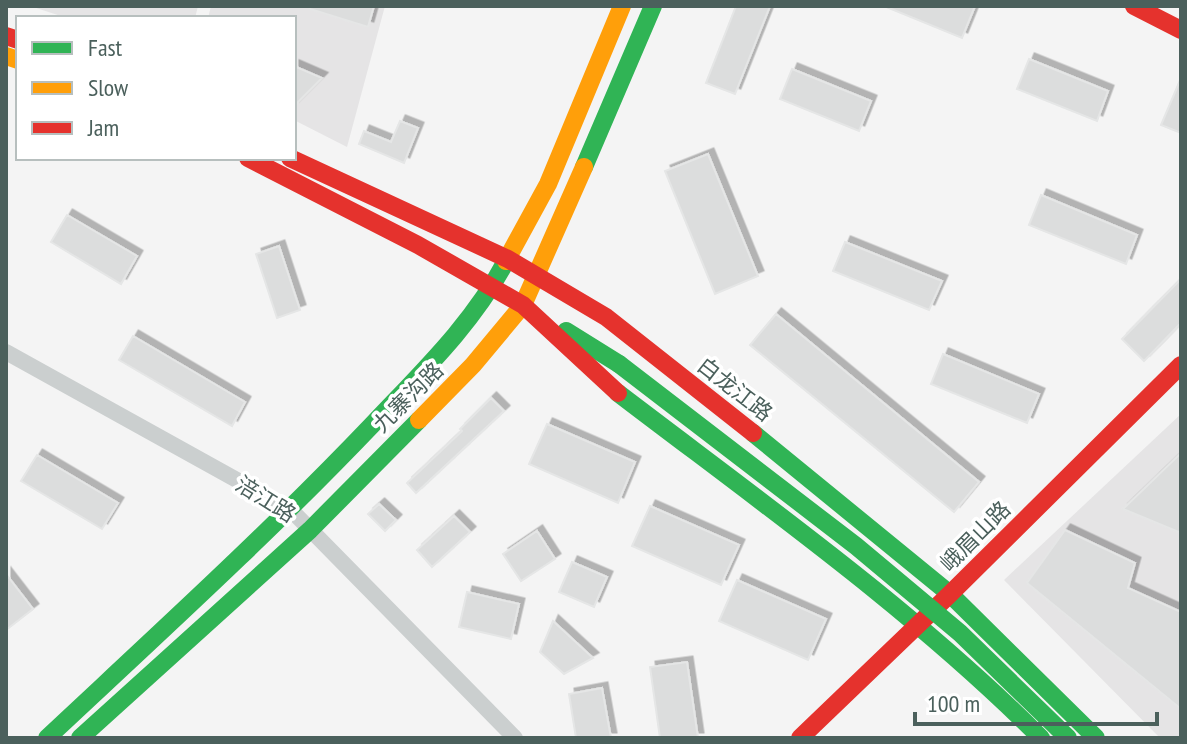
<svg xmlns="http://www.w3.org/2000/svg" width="1187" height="744" font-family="'PT Sans Narrow','Noto Sans SC',sans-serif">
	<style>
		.education { fill: #e5e4e5 }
		.building { fill: #dcdddd; stroke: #e5e6e6; stroke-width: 2; filter: url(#shadow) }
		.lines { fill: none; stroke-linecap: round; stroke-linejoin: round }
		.street { stroke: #cbcfcf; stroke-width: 16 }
		.fast { stroke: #30b455; stroke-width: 18 }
		.slow { stroke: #ff9f0a; stroke-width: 18 }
		.jam { stroke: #e5322d; stroke-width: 18 }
		.fast-bridge { stroke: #30b455; stroke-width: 18 }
		.labels { text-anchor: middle; stroke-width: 7; stroke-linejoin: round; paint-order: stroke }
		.street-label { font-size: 22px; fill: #4b605c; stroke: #fff }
	</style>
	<defs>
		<filter id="shadow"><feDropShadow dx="5.5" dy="-5.5" stdDeviation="0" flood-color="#0004"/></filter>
	</defs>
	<rect width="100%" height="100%" fill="#f4f4f4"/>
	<path class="education" d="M30 6H198L195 18H67Z
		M211 6H385L347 147 294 120V18H208Z
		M1181 414V738H1160L1004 580Z"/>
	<path class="building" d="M310 6H374L368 27 310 9Z
		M736 6H770L735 94 706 83Z
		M884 6H975L962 38Z
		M1029 59 1108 91 1097 121 1017 89Z
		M294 66 322 78 294 106Z
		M792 69 871 101 859 131 780 99Z
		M1181 78V133L1161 125Z
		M400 121 418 128 404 163 359 144 364 131 391 142Z
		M708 154 758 276 715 294 665 171Z
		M1041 195 1137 235 1126 264 1029 225Z
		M67 215 137 256 121 284 51 242Z
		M845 242 942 281 929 310 833 271Z
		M279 246 300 310 277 318 256 254Z
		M1181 279V323L1144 361 1122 339Z
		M776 314 979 482 954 512 750 345Z
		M133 336 245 402 232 426 119 360Z
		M943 354 1039 394 1027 423 931 384Z
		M491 398 504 411 416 493 407 483 462 431 460 429Z
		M547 424 635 462 618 503 529 464Z
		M1181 453V533L1123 509Z
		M37 455 118 503 102 529 21 481Z
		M379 504 396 520 385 531 368 514Z
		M650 506 739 545 721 585 632 546Z
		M454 516 470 532 432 567 417 550Z
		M1065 530 1135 563 1128 588 1181 612V709L1027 583Z
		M537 531 555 559 521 581 503 554Z
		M572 562 607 577 594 607 559 592Z
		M6 574 33 609 6 630Z
		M737 580 826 619 808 660 719 621Z
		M467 592 519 604 511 639 459 627Z
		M553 621 593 658 564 674 540 652Z
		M687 662 698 738H660L650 667Z
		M602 688 611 738H576L569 694Z"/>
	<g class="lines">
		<path class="street" d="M6 352 291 510 515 738"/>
		<path class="fast" d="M584 167 653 6
			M566 331 619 364
			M618 393C762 503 912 609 1041 738
			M753 433 950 594 1096 738
			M47 738C157 635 268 534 372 425 420 374 473 324 506 261
			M80 738 310 530 419 420"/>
		<path class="slow" d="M6 56 18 60
			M506 261 548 184 622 6
			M419 420 473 365 523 305 584 167"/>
		<path class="jam" d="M1134 6 1181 30
			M6 36 18 40
			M248 158 418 245 523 305 618 393
			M290 158 508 259 606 317 753 433
			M800 738 950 594 1181 365"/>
		<path class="fast-bridge" d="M619 364 856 546 960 633 1068 738"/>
	</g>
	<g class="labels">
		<g class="street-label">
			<text transform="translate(735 389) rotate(38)" y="8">白龙江路</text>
			<text transform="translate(408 397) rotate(-45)" y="8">九寨沟路</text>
			<text transform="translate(266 499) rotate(32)" y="8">涪江路</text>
			<text transform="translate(975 536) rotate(-45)" y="8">峨眉山路</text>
		</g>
	</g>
	<rect width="1187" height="744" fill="none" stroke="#4b605c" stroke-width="16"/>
	<rect x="16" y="16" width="280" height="144" fill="#ffffff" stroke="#b7bfbe" stroke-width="2"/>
	<rect x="32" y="42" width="40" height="12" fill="#30b455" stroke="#b7bfbe" stroke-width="2"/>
	<text x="88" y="56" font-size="24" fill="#4b605c">Fast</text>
	<rect x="32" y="82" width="40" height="12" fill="#ff9f0a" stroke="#b7bfbe" stroke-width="2"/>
	<text x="88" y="96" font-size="24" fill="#4b605c">Slow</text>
	<rect x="32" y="122" width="40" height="12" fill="#e5322d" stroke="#b7bfbe" stroke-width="2"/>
	<text x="88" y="136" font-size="24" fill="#4b605c">Jam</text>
	<path d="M915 712v12h242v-12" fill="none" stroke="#4b605c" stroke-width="4"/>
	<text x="927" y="712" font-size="24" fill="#4b605c" stroke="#ffffff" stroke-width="6" paint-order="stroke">100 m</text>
</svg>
